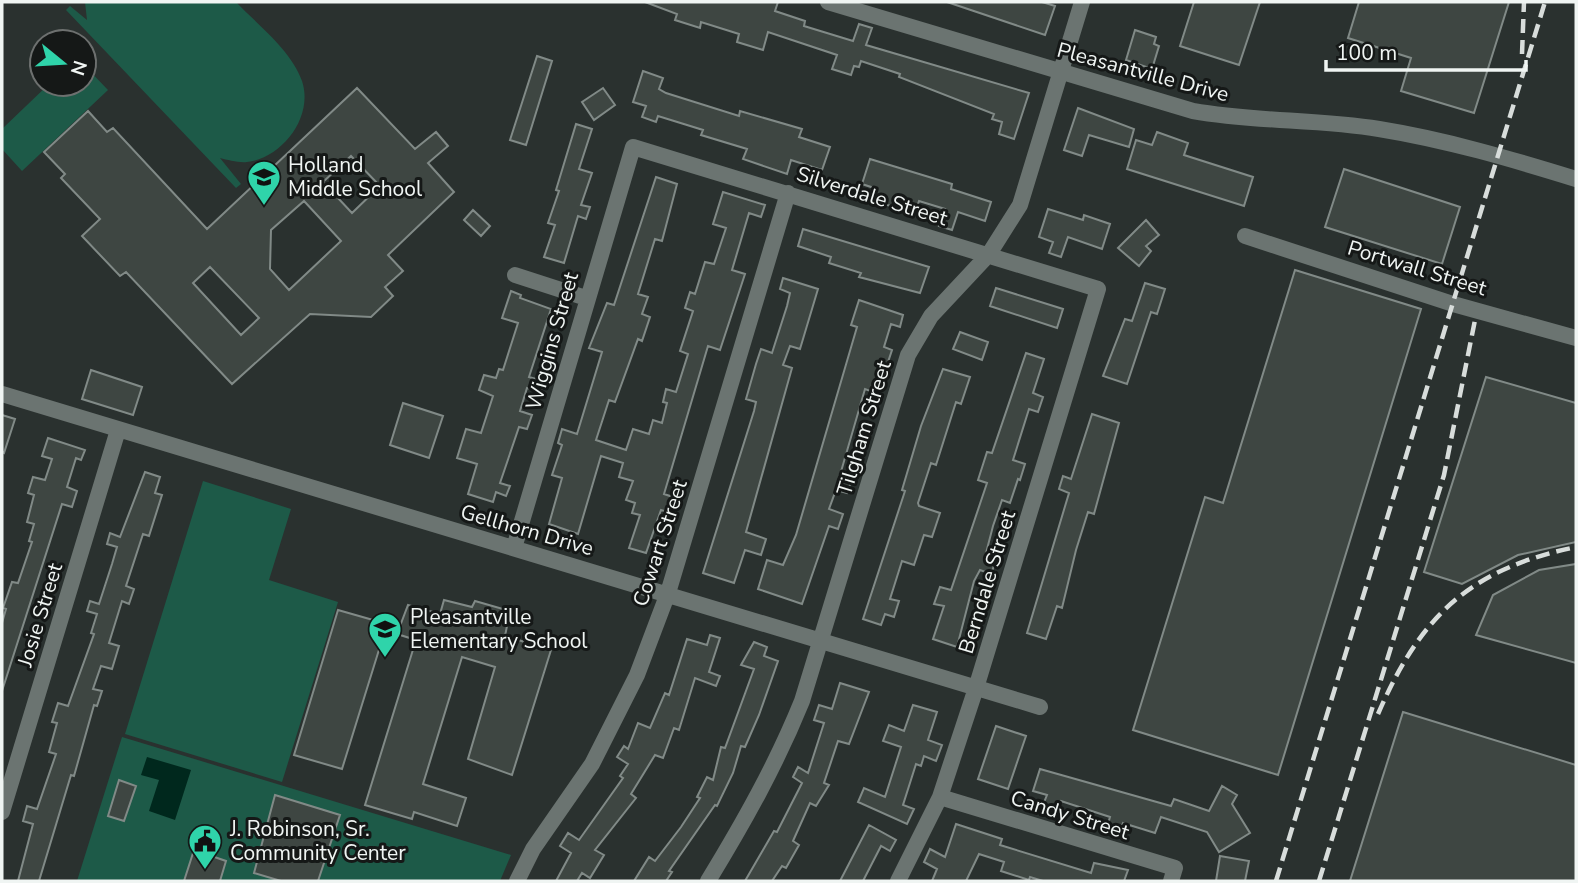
<svg xmlns="http://www.w3.org/2000/svg" width="1578" height="883" font-family="'Nunito Sans',sans-serif">
	<style>
		.green { fill: #1d5a48 }
		.water { fill: #00281d }
		.building { fill: #3e4642; stroke: #818a87; stroke-width: 2; fill-rule: evenodd }
		.lines { fill: none; stroke-linecap: round; stroke-linejoin: round }
		.minor { stroke: #6b7471; stroke-width: 16 }
		.rail { stroke: #d8dddb; stroke-width: 4.5; stroke-dasharray: 14 7; stroke-linecap: butt }
		.labels { text-anchor: middle; stroke-width: 6; stroke-linejoin: round; paint-order: stroke }
		.street-label { font-size: 21px; fill: #f0f5f3; stroke: #151817 }
		.poi-label { font-size: 21px; fill: #f0f5f3; stroke: #151817; text-anchor: start }
	</style>
	<rect width="100%" height="100%" fill="#2a312f"/>
	<path class="green" d="M85 2H236C258 25 291 50 302 81 314 117 282 158 247 162 239 163 228 160 220 158L241 184 236 188 66 10 70 6 87 20Z
		M84 65 108 90 22 171 2 149V129L49 84H84Z
		M203 481 291 509 269 580 338 602 282 782 125 734Z
		M122 737 511 855 500 881H77Z"/>
	<path class="water" d="M147 757 191 770 175 820 149 811 159 780 141 775Z"/>
	<path class="building" d="M645 2H778L775 11 805 21 804 26 853 41 859 24 872 28 866 45 1029 93 1014 139 999 134 1002 122 992 119 994 114 899 77 900 74 861 61 859 67 854 66 851 75 832 69 837 55 768 32 763 50 737 42 739 34 701 22 700 28 675 20 677 14Z
		M947 2H1042L1055 6 1045 35Z
		M1194 2H1260L1239 65 1180 46Z
		M1359 2H1509L1474 113 1401 91 1411 58 1348 38Z
		M1135 30 1156 37 1154 44 1159 46 1152 69 1126 60Z
		M537 56 552 61 526 145 510 140Z
		M643 71 663 78 659 89 666 93 739 116 740 111 802 129 799 137 830 147 822 170 791 160 787 174 743 159 747 149 701 135 703 130 658 116 656 122 642 117 646 106 633 102Z
		M357 88 415 149 436 132 448 146 428 163 454 192 388 255 403 271 385 287 393 296 371 317 310 314 232 384 126 272 120 276 82 236 100 219 61 178 65 174 44 152 88 111 107 132 113 128 207 229ZM351 156 380 186 352 213 323 182ZM304 201 341 241 289 290 270 269 271 230ZM210 267 259 318 241 335 193 283Z
		M603 88 615 105 594 120 582 102Z
		M1078 108 1134 129 1129 147 1089 135 1082 156 1064 150Z
		M576 124 592 129 579 169 592 173 581 205 590 207 586 219 578 216 564 263 544 257 555 225 548 223 559 191 556 190Z
		M1157 132 1188 143 1184 155 1253 177 1244 206 1127 169 1136 140 1152 145Z
		M870 159 952 184 951 189 991 202 985 221 958 212 952 230 939 226 945 209 919 201 915 213 870 200 874 188 862 184Z
		M1344 169 1460 207 1442 264 1325 227Z
		M656 177 677 184 662 241 655 239 638 294 648 297 642 314 650 317 642 341 638 339 615 402 609 400 596 440 626 450 633 429 649 434 653 420 662 423 667 403 663 402 666 389 676 392 688 354 680 351 693 311 685 308 690 292 695 294 705 262 714 264 726 228 713 224 723 192 765 205 761 217 749 213 732 270 745 274 720 350 708 346 664 494 679 499 674 514 661 510 646 553 629 548 640 515 632 513 635 503 626 500 633 481 619 477 623 463 601 456 578 534 549 524 562 478 552 475 562 445 558 443 562 429 577 434 602 352 589 348 607 303 614 305Z
		M1048 209 1083 220 1084 215 1110 224 1102 249 1068 237 1061 257 1049 253 1053 242 1039 237Z
		M473 210 490 226 481 236 464 220Z
		M1146 220 1159 235 1146 246 1151 251 1139 266 1118 248Z
		M803 229 929 267 920 293 859 277 861 273 829 263 831 257 798 246Z
		M1295 270 1421 309 1278 775 1133 730 1205 497 1223 503Z
		M783 278 818 289 800 349 790 346 783 365 792 368 746 532 766 539 761 555 745 550 734 583 703 573 754 411 756 402 746 399 756 364 761 349 772 353 787 306 790 293 780 289Z
		M1145 283 1165 289 1157 314 1151 312 1127 384 1103 376 1125 319 1132 321Z
		M996 288 1063 309 1057 328 990 306Z
		M511 291 521 295 520 298 551 309 529 377 543 381 541 391 527 388 520 411 532 415 527 429 519 427 500 483 510 486 506 496 496 492 493 502 468 494 477 464 457 458 466 429 481 433 493 396 479 390 484 375 496 378 499 369 503 370 518 323 502 318Z
		M859 300 903 315 900 327 891 324 884 347 892 350 887 365 881 363 873 392 865 389 840 475 852 479 847 493 836 490 829 509 843 514 838 529 829 526 802 604 758 589 767 560 783 565 796 535 857 327 851 325Z
		M960 332 988 342 982 360 953 349Z
		M1026 353 1044 359 1033 393 1043 397 1038 412 1029 409 1013 460 1025 464 1020 480 1018 479 1010 503 1002 500 993 526 985 557 996 560 991 574 980 570 974 581 957 647 933 639 944 606 934 604 940 587 951 590 987 483 978 480 987 452 992 453Z
		M943 369 970 377 961 404 956 402 936 465 931 463 918 503 919 506 940 513 932 537 924 535 914 565 902 561 890 599 899 601 894 617 885 614 881 625 863 619 905 491 902 490 921 426Z
		M91 370 142 387 133 415 82 399Z
		M1486 377 1576 403V542L1518 555 1462 584 1424 572Z
		M403 403 443 416 429 458 390 445Z
		M1092 414 1119 423 1094 514 1088 512 1076 550 1062 608 1057 606 1046 639 1027 633 1069 493 1059 489 1063 476 1071 479Z
		M2 415 15 419 4 453 2 452Z
		M48 438 85 450 81 460 76 458 67 487 77 491 72 507 62 504 2 691V623L6 609 3 608 12 582 18 583 32 542 29 541 34 524 27 522 34 495 28 493 33 477 45 480 52 459 42 456Z
		M145 472 160 477 155 493 162 495 149 536 143 534 126 586 134 589 129 604 122 601 109 643 119 646 112 669 101 666 93 689 102 691 97 706 94 705 74 776 71 775 39 881H18L33 824 23 821 27 806 37 809 56 754 49 752 57 723 52 722 58 703 68 706 94 634 91 633 97 614 87 611 90 601 99 604 112 564 117 547 107 544 110 533 120 537Z
		M1576 564V663L1476 635 1493 595 1539 570Z
		M444 600 472 607 475 601 510 611 505 636 551 650 512 775 468 759 495 667 462 657 423 784 466 798 457 826 414 812 412 819 365 805 416 640 397 634 408 605 440 614Z
		M338 610 387 624 342 769 294 755Z
		M710 635 720 638 709 672 720 676 716 686 695 678 679 730 674 728 663 758 655 755 631 794 636 798 595 850 604 855 590 878 582 873 577 881H556L571 853 560 846 568 833 579 840 623 778 620 776 628 764 617 757 624 746 628 749 638 723 650 728 665 693 669 695 687 639 707 645Z
		M754 642 767 647 764 656 778 661 759 715 745 747 741 746 733 773 717 806 715 805 669 871 672 872 666 881H634L649 857 655 861 681 827 700 798 697 797 707 777 713 780 721 747 725 748 754 669 741 665Z
		M840 683 869 692 849 744 838 741 824 783 829 785 816 806 810 803 793 841 799 845 786 868 782 866 772 881H745L774 831 777 832 802 783 793 777 798 767 808 773 824 723 814 720 819 705 832 709Z
		M913 705 937 712 928 740 942 745 936 761 924 756 921 766 916 764 903 805 914 809 907 824 858 802 864 788 885 797 901 747 883 741 889 725 904 731Z
		M1403 712 1576 765V881H1350Z
		M996 726 1026 736 1008 789 978 779Z
		M1040 769 1171 806 1174 799 1209 811 1222 786 1237 795 1232 804 1250 833 1219 852 1207 832 1161 817 1155 833 1123 823 1120 831 1107 827 1110 817 1061 801 1058 810 1043 805 1047 795 1033 791Z
		M119 780 136 786 124 821 108 816Z
		M275 795 340 815 318 881H281L254 873Z
		M956 824 1002 839 1000 845 1091 873 1094 863 1128 870 1124 881H1043L1030 877 1029 880 1001 871 1004 862 979 854 966 881H932L937 869 924 862 930 849 945 857Z
		M869 825 896 840 890 851 881 846 863 881H840Z
		M194 850 226 861 220 881H184Z
		M1220 856 1249 861 1245 881H1216Z"/>
	<g class="lines">
		<path class="minor" d="M828 2 1193 111C1255 122 1318 119 1379 129 1447 140 1511 159 1576 179
			M1245 236 1453 304 1576 338
			M515 275 586 298
			M2 394 1040 707
			M514 548 633 147 1098 289 976 688 940 797 898 881
			M940 797 1175 868 1171 881
			M2 812 118 430
			M517 881 533 849 592 764 637 675 668 593 788 193
			M708 881C744 822 776 765 802 701L908 355 931 316 989 254 1020 205 1082 2"/>
		<path class="rail" d="M1522 54 1524 2
			M1378 714C1421 615 1470 569 1576 547
			M1276 881 1545 2
			M1319 881 1444 475 1475 320"/>
	</g>
	<defs>
		<symbol id="school-pin" viewBox="-11 -11 22 30"><path d="M0 17L-7.5 6A9.5 9.5 0 1 1 7.5 6Z" fill="#2fd4aa" stroke="#151817"/><path d="M0-5L7-2L0 1L-7-2ZM-4 1L0 2.5L4 1V4Q0 6-4 4Z" fill="#111"/></symbol>
		<symbol id="civic-pin" viewBox="-11 -11 22 30"><path d="M0 17L-7.5 6A9.5 9.5 0 1 1 7.5 6Z" fill="#2fd4aa" stroke="#151817"/><path d="M-.6-6.5H3V-4.5H.6V-3L4-1V1h2V6H-6V1h2V-1L-.6-3ZM-1.2 2.5V6h2.4V2.5Z" fill="#111"/></symbol>
	</defs>
	<g fill-rule="evenodd">
		<use href="#school-pin" x="245" y="158" width="38" height="52"/>
		<use href="#school-pin" x="366" y="610" width="38" height="52"/>
		<use href="#civic-pin" x="186" y="822" width="38" height="52"/>
	</g>
	<g class="labels">
		<g class="street-label">
			<text transform="translate(1143 72) rotate(15)" y="7">Pleasantville Drive</text>
			<text transform="translate(872 196) rotate(17)" y="7">Silverdale Street</text>
			<text transform="translate(1417 268) rotate(17)" y="7">Portwall Street</text>
			<text transform="translate(552 341) rotate(-74)" y="7">Wiggins Street</text>
			<text transform="translate(864 428) rotate(-73)" y="7">Tilgham Street</text>
			<text transform="translate(527 530) rotate(16)" y="7">Gellhorn Drive</text>
			<text transform="translate(660 543) rotate(-72)" y="7">Cowart Street</text>
			<text transform="translate(987 582) rotate(-73)" y="7">Berndale Street</text>
			<text transform="translate(40 615) rotate(-73)" y="7">Josie Street</text>
			<text transform="translate(1070 815) rotate(17)" y="7">Candy Street</text>
		</g>
		<g class="poi-label">
			<text x="288" y="172">Holland<tspan x="288" dy="24">Middle School</tspan></text>
			<text x="410" y="624">Pleasantville<tspan x="410" dy="24">Elementary School</tspan></text>
			<text x="230" y="836">J. Robinson, Sr.<tspan x="230" dy="24">Community Center</tspan></text>
		</g>
	</g>
	<rect width="1578" height="883" fill="none" stroke="#f0f5f3" stroke-width="7"/>
	<g transform="translate(63 63) rotate(108)"><circle r="33" fill="#151817" stroke="#6d706f" stroke-width="2"/>
	<path d="M0-5L12 26L0 18L-12 26Z" fill="#2fd4aa"/>
	<text y="-10" font-size="19" font-weight="bold" text-anchor="middle" fill="#f0f5f3">N</text>
	</g>
	<path d="M1326 60v10h200v-10" fill="none" stroke="#f0f5f3" stroke-width="3.5"/>
	<text x="1336" y="60" font-size="21" fill="#f0f5f3" stroke="#151817" stroke-width="5" paint-order="stroke">100 m</text>
</svg>
